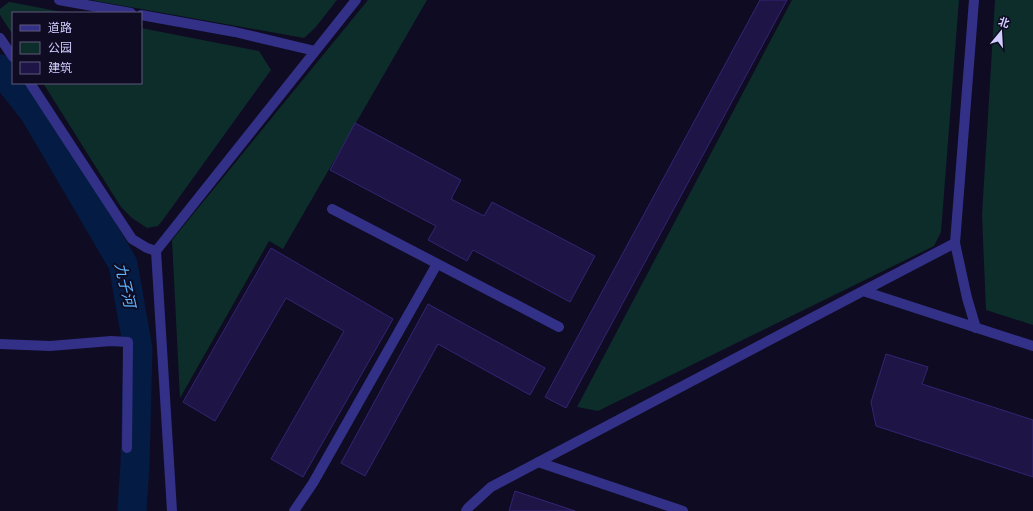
<svg xmlns="http://www.w3.org/2000/svg" width="1033" height="511" font-family="'Roboto Condensed','Noto Sans SC',sans-serif">
	<style>
		.green { fill: #0d2d2b }
		.lines { fill: none; stroke-linecap: round; stroke-linejoin: round }
		.river { stroke: #041c43; stroke-width: 29 }
		.building { fill: #1e1546; stroke: #332574 }
		.minor { stroke: #323187; stroke-width: 10 }
		.labels { text-anchor: middle; stroke-width: 4; stroke-linejoin: round; paint-order: stroke }
		.water-label { font-size: 15px; font-style: italic; fill: #5bb7ff; stroke: #0f0b23 }
	</style>
	<rect width="100%" height="100%" fill="#0f0b23"/>
	<path class="green" d="M91 0H337L315 28 304 38Z
		M368 0H427L283 249 269 241 180 398 172 240Z
		M792 0H959L941 232 934 246 598 411 577 407Z
		M995 0H1033V325L986 310 982 215Z
		M9 2H10L67 13H13V35L0 15V9Z
		M141 28 259 51 271 70 165 217 158 226 147 228 132 218 121 207 43 83H141Z"/>
	<g class="lines">
		<path class="river" d="M0 69 34 112 123 264 138 349 135 464 132 511"/>
	</g>
	<path class="building" d="M760 0H787L566 408 545 397Z
		M355 123 461 180 451 199 484 216 492 202 595 256 570 302 473 250 467 261 428 240 436 226 330 170Z
		M271 248 393 319 303 477 271 459 344 331 286 298 215 421 183 402Z
		M428 304 545 368 530 395 438 344 365 476 341 463Z
		M886 354 928 367 922 384 1033 420V477L876 426 871 402Z
		M515 491 575 511H509Z"/>
	<g class="lines">
		<path class="minor" d="M59 0 131 13
			M974 0 955 243 967 298 976 328
			M141 15 235 32 315 51
			M0 38 13 57
			M30 83 132 239 147 248 156 251
			M332 209 559 327
			M863 291 1033 346
			M0 344 50 346 111 341 128 342 127 448
			M538 462 683 511
			M172 511 156 251 356 0
			M294 511 313 483 437 264
			M466 511 468 508 491 487 863 291 955 243"/>
	</g>
	<g class="labels">
		<g class="water-label">
			<text transform="translate(125 285) rotate(77)" y="5">九子河</text>
		</g>
	</g>
	<rect x="12" y="12" width="130" height="72" fill="#0f0b23" stroke="#5d597b"/>
	<rect x="20" y="25" width="20" height="6" fill="#323187" stroke="#5d597b"/>
	<text x="48" y="32" font-size="12" fill="#d1cdff">道路</text>
	<rect x="20" y="42" width="20" height="12" fill="#0d2d2b" stroke="#5d597b"/>
	<text x="48" y="52" font-size="12" fill="#d1cdff">公园</text>
	<rect x="20" y="62" width="20" height="12" fill="#1e1546" stroke="#5d597b"/>
	<text x="48" y="72" font-size="12" fill="#d1cdff">建筑</text>
	<g transform="translate(1001 32) rotate(18)" stroke="#0f0b23" stroke-width="3" paint-order="stroke">
	<path d="M0-3L7 15L0 10L-7 15Z" fill="#d1cdff"/>
	<text y="-6" font-size="11" font-weight="bold" text-anchor="middle" fill="#d1cdff">北</text>
	</g>
</svg>
